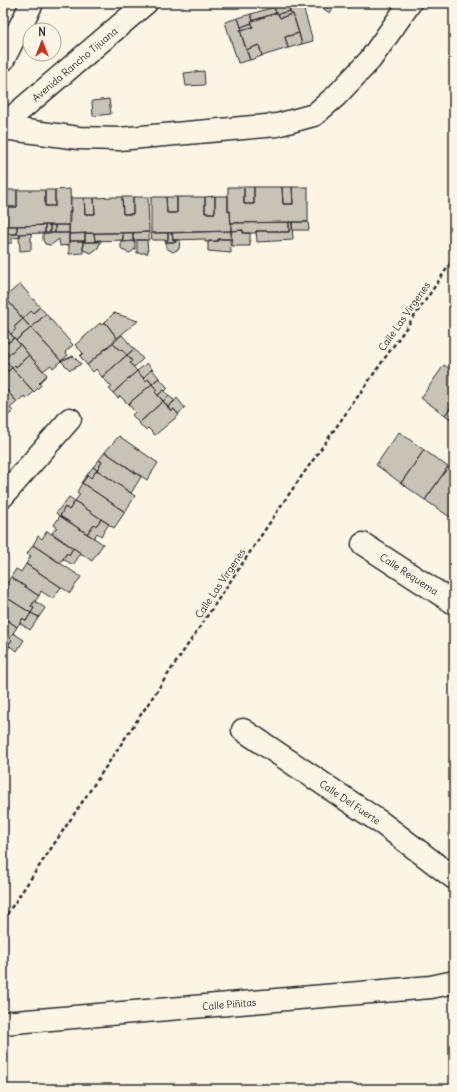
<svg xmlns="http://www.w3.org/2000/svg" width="457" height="1092" font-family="Delius,sans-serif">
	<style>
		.building { fill: #c8c3b7; stroke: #2b2b2b }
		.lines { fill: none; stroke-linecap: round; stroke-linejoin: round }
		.street-casing { stroke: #2b2b2b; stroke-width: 25 }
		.path { stroke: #2b2b2b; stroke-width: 2.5; stroke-dasharray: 4 3; stroke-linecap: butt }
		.street { stroke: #fcf5e5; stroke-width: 22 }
		.labels { text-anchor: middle; stroke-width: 3; stroke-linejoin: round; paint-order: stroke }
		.street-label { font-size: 10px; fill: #2b2b2b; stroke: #fcf5e5 }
	</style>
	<rect width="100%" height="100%" fill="#fcf5e5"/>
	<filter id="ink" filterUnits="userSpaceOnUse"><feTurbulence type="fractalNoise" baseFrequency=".025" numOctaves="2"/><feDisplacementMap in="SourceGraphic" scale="8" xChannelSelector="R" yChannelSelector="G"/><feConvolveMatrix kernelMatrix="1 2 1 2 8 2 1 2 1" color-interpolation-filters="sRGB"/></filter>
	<g filter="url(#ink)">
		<path class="building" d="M287 3 290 11 278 14V13H276L274 7Z
			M287 3H302L313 41 302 44 293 14H291Z
			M314 3H337L330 13Z
			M274 7 276 13 253 21 251 14Z
			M290 11 291 14 280 18 278 14Z
			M276 13H278L280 18 293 14 299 33 285 37 288 48 262 56 259 45 246 50 240 30 253 27 251 21Z
			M251 14 253 21H251L252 23 241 27 238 18Z
			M238 18 242 30H240L250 60 238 63 225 22Z
			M252 23 253 27 242 30 241 27Z
			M299 33 302 44 288 48 285 37Z
			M259 45 262 56 250 60 246 50Z
			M204 71 205 85 186 86 184 73Z
			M109 99 111 114 93 116 92 101Z
			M228 187H244V204H254V187H282L283 204H293L292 187H308V222L231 223 230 211H228Z
			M244 187H254V204H244Z
			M282 187H292L293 204H283Z
			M70 189 71 212H69V225L3 226V190H7V207H17V190H45V206H55V190Z
			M7 190H17V207H7Z
			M45 190H55V206H45Z
			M215 196V213H205V197Z
			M215 196H228V211H230L231 231 151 233V197H166L167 213H177V197H205V213H215Z
			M113 197H122L123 214H133V197H148L149 232 69 234 71 198H84L85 214H95L94 198Z
			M122 197H133V214H123Z
			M166 197H177V213H167Z
			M84 198H94L95 214H85Z
			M289 222V232H279V231H256V233H243V230L231 231V223Z
			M289 222H292L293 240 257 242 256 231H279V232H289Z
			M292 222H308L309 230H292Z
			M45 225V233L17 234V226Z
			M45 225H50V233H45Z
			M50 225H55V233H50Z
			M55 225H69V233H55Z
			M3 226H7V234H3Z
			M7 226H17V234H7Z
			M243 230V233H250V246H232L231 231Z
			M231 231V239H218V241L205 242V239L173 240 172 233Z
			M149 232V240H133V233Z
			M31 233V250L20 251 19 237H20V234Z
			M43 233H69V245L60 246 59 239 51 245 45 244 43 240Z
			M85 233V241H69V234Z
			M85 233H94L95 241 98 240V242H83V241H85Z
			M94 233H123V240L95 241Z
			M123 233H133V240L135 241 121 242V240H123Z
			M151 233H168V240H152Z
			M168 233H172L173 240H175L176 242H165V240H168Z
			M3 234H20V237L12 238V243H3Z
			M218 239H230L231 253 208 251V241H218Z
			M98 240H101L98 248 91 253 83 250V242H98Z
			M137 240H147L148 253H137Z
			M175 240H180L179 249 173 252 166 248V242H176Z
			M69 241H83V253L69 254Z
			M135 241V249L130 253 124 251 121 248V242Z
			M20 284 40 307 33 313 31 311 23 319 5 297Z
			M5 297 23 319 14 327 16 329 11 334 3 325V299Z
			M40 307 46 314 31 328 23 319 31 311 33 313Z
			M114 313 138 321 117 338 105 322Z
			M46 314 73 345 65 352 68 355 61 361 31 328Z
			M23 319 31 328 16 340 11 334 16 329 14 327Z
			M105 322 117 338 87 365 80 356 83 353 75 345 100 323 101 325Z
			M3 325 14 338 4 345 3 344Z
			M31 328 61 361 53 368 51 365 43 371 16 340Z
			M122 335 134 349 127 355 121 349 120 351 113 343Z
			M14 338 20 344 10 354 3 347V344L4 345 8 342V343Z
			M113 343 120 351 121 349 127 355 102 377 96 369 93 372 87 365Z
			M20 344 29 355 16 367 15 365 12 368 4 359Z
			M3 347 10 354 5 358 3 355Z
			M134 349 143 359 134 367 130 363 132 361 127 355Z
			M29 355 47 375 39 383 41 385 34 392 12 368 15 365 16 367Z
			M127 355 132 361 130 363 137 371 113 393 109 389 112 387 102 377Z
			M73 356 81 364 70 370 61 361Z
			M4 359 12 368 8 371 3 366Z
			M147 363 152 369 143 378 137 371Z
			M444 365 454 372V403L445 415 421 398Z
			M12 368 34 392 26 399 24 396 17 402 3 386V375Z
			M152 369 159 378 152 384 148 379 146 381 143 378Z
			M137 371 146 381 148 379 152 384 128 404 120 396 118 398 113 393Z
			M159 378 168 388 165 391 164 390 158 395 155 392 157 390 152 384Z
			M152 384 157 390 155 392 163 401 139 423 132 415 135 412 128 404Z
			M3 386 17 402 10 408 13 411 6 418 3 415Z
			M164 390 169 396 163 401 158 395Z
			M169 396 175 401 168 407 163 401Z
			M177 398 185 408 178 414 174 409 171 411 168 407Z
			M163 401 171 411 174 409 179 415 155 435 148 428 145 430 139 423Z
			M454 403V421L445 415Z
			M399 432 424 450 401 483 376 465Z
			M119 436 158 463 147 480 105 452Z
			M424 450 448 467 425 500 401 483Z
			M105 452 141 477 131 493 97 470 102 462 99 460Z
			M99 460 102 462 97 470 93 467Z
			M93 467 97 470 91 478 88 475 82 483H81Z
			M448 467 454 471V511L450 517 425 500Z
			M97 470 135 496 125 512 82 483 88 475 91 478Z
			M82 483 125 512 114 528 75 501 80 494 77 492Z
			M69 497 75 501 69 510 65 507 60 516 56 513Z
			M75 501 101 519 96 526 94 524 87 534 60 516 65 507 69 510Z
			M60 516 103 544 92 561 52 533 57 527 54 525Z
			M101 519 109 524 101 536 97 533 94 538 87 534 94 524 96 526Z
			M47 531 73 548 69 555 67 553 60 563 33 545 38 536 42 539Z
			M33 545 81 577 70 593 26 564 31 556 27 554Z
			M73 548 81 553 73 565 63 559 67 553 69 555Z
			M26 564 61 587 53 599 41 591 39 596 11 577 16 569 21 572Z
			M11 577 39 596 31 606 34 608 31 613 4 596 8 588 5 586Z
			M4 596 31 613 26 621 23 618 17 627 3 617Z
			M35 601 45 608 39 617 31 613 34 608 31 606Z
			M31 613 39 617 30 630 20 623 23 618 26 621Z
			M3 617 17 627 10 638 12 640 8 645 3 642Z
			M13 633 24 640 17 651 8 645 12 640 10 638Z
			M3 642 10 646 3 657Z"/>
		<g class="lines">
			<defs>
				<g id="street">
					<path d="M3 60 32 3"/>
					<path id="s1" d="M3 125 146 3"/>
					<path d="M3 128 79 138 119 139 277 125 314 115 336 96 370 60 410 3"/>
					<path d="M3 496 70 419"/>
					<path id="s2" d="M363 544 454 603"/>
					<path id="s3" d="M243 730 383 824 454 878"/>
					<path id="s4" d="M3 1023 431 987 454 982"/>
				</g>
			</defs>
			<use href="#street" class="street-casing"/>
			<path class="path" d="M3 920 287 497 425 301 454 258"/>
			<use href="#street" class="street"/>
		</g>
	</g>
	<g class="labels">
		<g class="street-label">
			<text dy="4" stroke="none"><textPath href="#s1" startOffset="94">Avenida Rancho Tijuana</textPath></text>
			<text transform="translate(404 316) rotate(-55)" y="4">Calle Las Virgenes</text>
			<text dy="4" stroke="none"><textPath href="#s2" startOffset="55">Calle Requema</textPath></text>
			<text transform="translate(220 583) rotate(-56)" y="4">Calle Las Virgenes</text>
			<text dy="4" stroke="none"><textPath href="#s3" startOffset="129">Calle Del Fuerte</textPath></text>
			<text dy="4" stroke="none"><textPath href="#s4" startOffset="227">Calle Piñitas</textPath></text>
		</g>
	</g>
	<rect width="457" height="1092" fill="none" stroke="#fcf5e5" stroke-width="16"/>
	<rect x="8" y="8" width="441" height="1076" fill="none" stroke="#2b2b2b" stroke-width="1.5" filter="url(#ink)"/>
	<g transform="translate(42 42)"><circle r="19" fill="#fcf5e5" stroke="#a8a49b"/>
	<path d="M0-3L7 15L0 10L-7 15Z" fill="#c8321e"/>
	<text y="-6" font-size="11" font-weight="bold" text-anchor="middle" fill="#2b2b2b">N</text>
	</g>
</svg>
